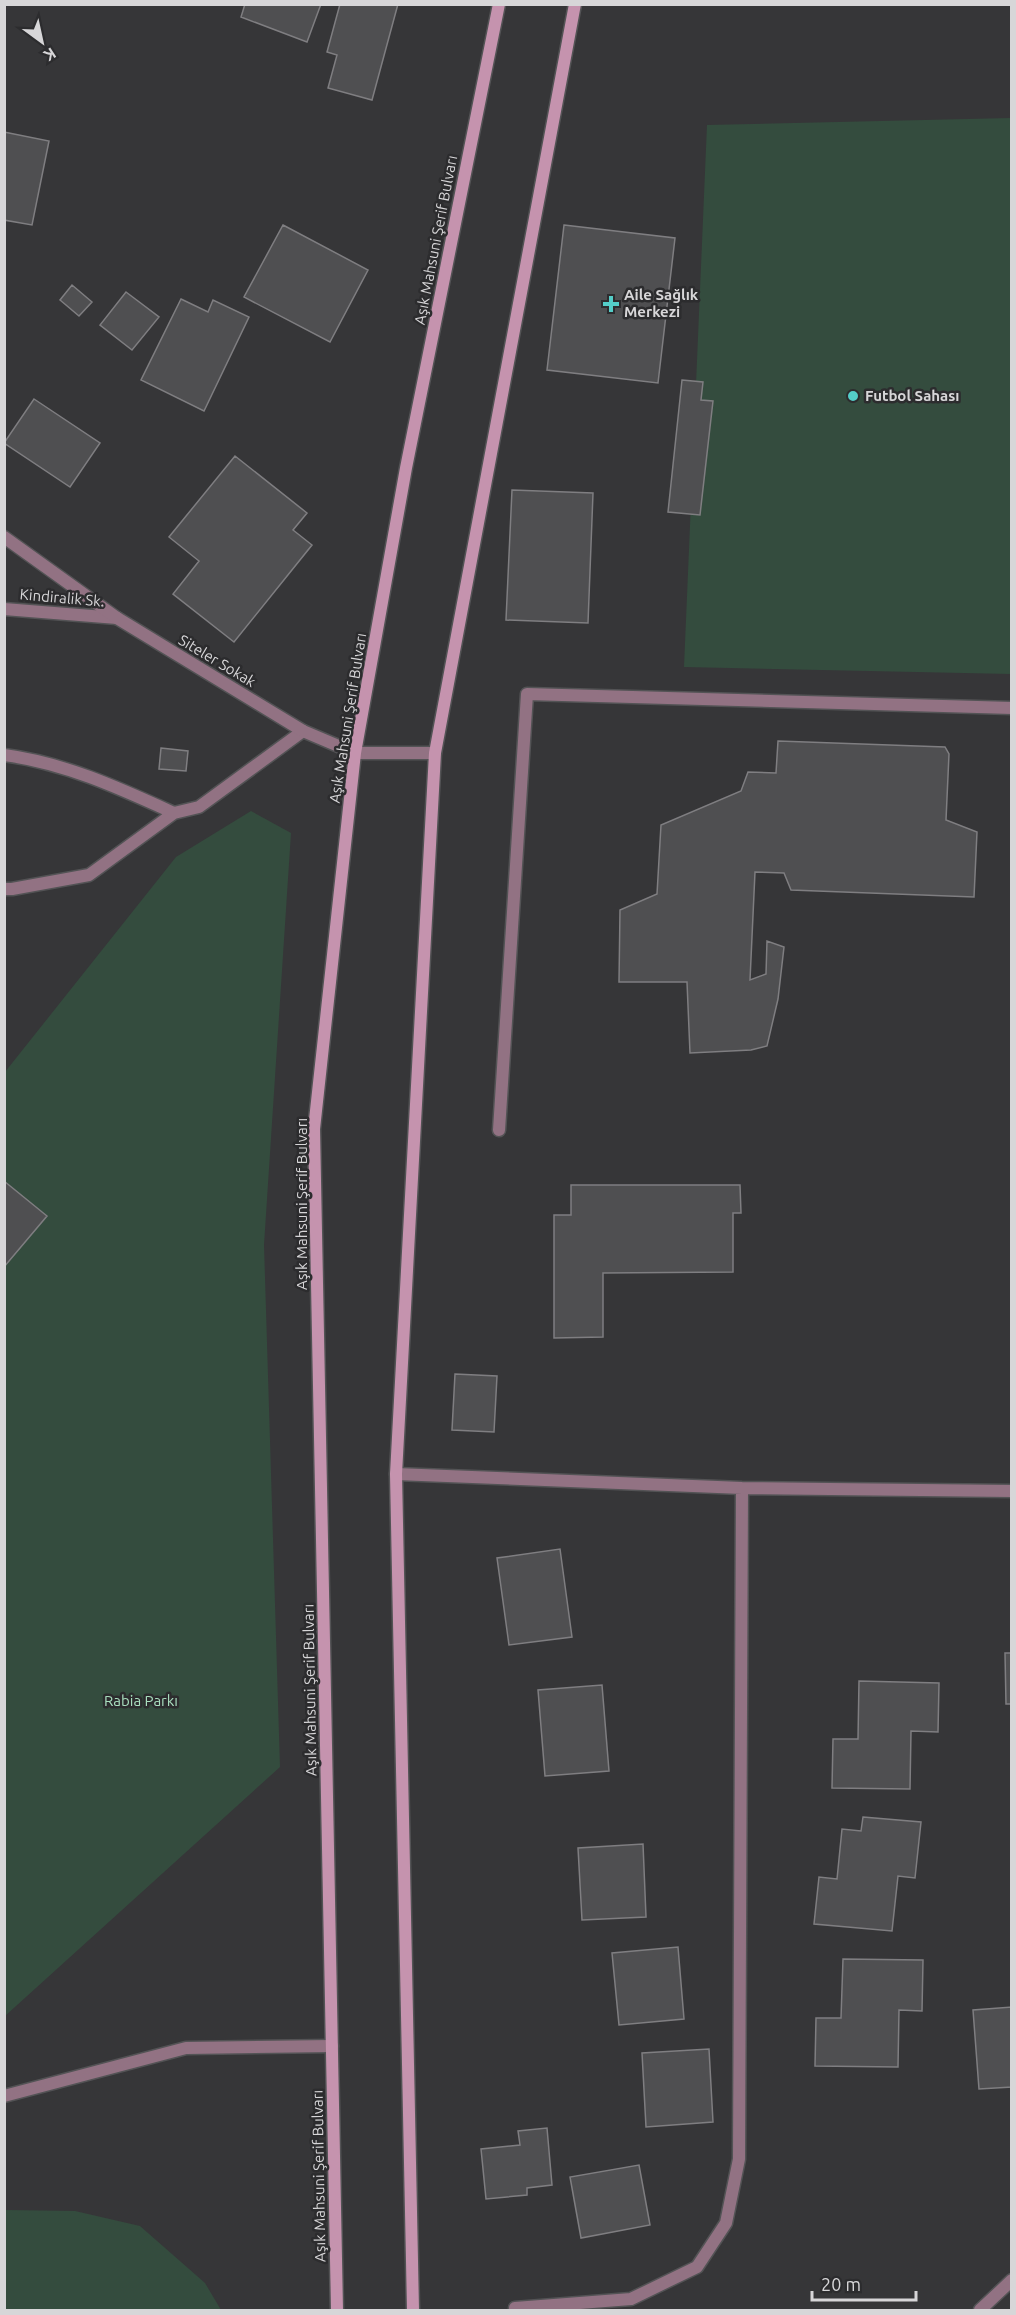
<svg xmlns="http://www.w3.org/2000/svg" width="1016" height="2315" font-family="Ubuntu,sans-serif">
	<style>
		.green { fill: #344c3e }
		.building { fill: #4f4f51; stroke: #7f7e81; stroke-width: 1.5 }
		.lines { fill: none; stroke-linecap: round; stroke-linejoin: round }
		.service-casing { stroke: #535355; stroke-width: 15 }
		.minor-casing { stroke: #535355; stroke-width: 15 }
		.tertiary-casing { stroke: #535355; stroke-width: 15 }
		.secondary-casing { stroke: #535355; stroke-width: 15 }
		.service { stroke: #927283; stroke-width: 12 }
		.minor { stroke: #927283; stroke-width: 12 }
		.tertiary { stroke: #927283; stroke-width: 12 }
		.secondary { stroke: #c593ae; stroke-width: 12 }
		.poi-dot { fill: #54cdc8; stroke: #2c2c2e; stroke-width: 2 }
		.labels { text-anchor: middle; stroke-width: 5; stroke-linejoin: round; paint-order: stroke }
		.street-label { font-size: 15px; fill: #d7d6d8; stroke: #2c2c2e }
		.poi-label { font-size: 15px; font-weight: bold; fill: #d7d6d8; stroke: #2c2c2e; text-anchor: start }
		.park-label { font-size: 15px; fill: #a9dfbf; stroke: #2c2c2e }
	</style>
	<rect width="100%" height="100%" fill="#363638"/>
	<path class="green" d="M1011 118V674L684 667 707 125Z
		M251 811 291 833 264 1245 280 1767 5 2016V1072L176 857Z
		M5 2210 75 2211 140 2226 205 2283 221 2310H5Z"/>
	<path class="building" d="M245 4H321L307 42 241 17Z
		M340 4H398L372 100 328 88 337 55 327 52Z
		M4 132 49 141 32 225 4 220Z
		M283 225 368 270 330 342 244 297Z
		M564 225 675 238 658 383 547 370Z
		M72 285 92 302 79 316 60 300Z
		M126 292 159 317 132 350 100 325Z
		M181 299 208 312 213 300 249 317 204 411 141 380Z
		M682 380 703 382 701 400 713 401 700 515 668 512Z
		M34 399 100 443 70 487 4 443Z
		M235 456 307 513 293 530 312 545 234 642 173 594 199 561 169 537Z
		M512 490 593 493 588 623 506 620Z
		M778 741 945 747 949 754 946 820 977 832 974 897 791 890 784 873 755 872 750 980 766 974 767 941 784 947 778 999 767 1046 751 1050 690 1053 687 982H619L620 910 657 894 661 825 741 791 748 772 776 773Z
		M161 748 188 751 186 771 159 769Z
		M4 1181 47 1216 4 1267Z
		M571 1185H740L741 1213H733V1272L603 1273V1337L554 1338V1215H571Z
		M455 1374 497 1376 494 1432 452 1430Z
		M560 1549 572 1637 509 1645 497 1558Z
		M1005 1653H1012V1704H1006Z
		M859 1681 939 1683 938 1732 911 1731 910 1789 832 1788 833 1739H858Z
		M602 1685 609 1771 545 1776 538 1690Z
		M863 1817 921 1822 915 1878 898 1876 892 1931 814 1924 819 1877 837 1879 842 1829 861 1831Z
		M643 1844 646 1917 582 1920 578 1848Z
		M678 1947 684 2019 619 2025 612 1953Z
		M843 1959 923 1960 922 2011 899 2010 898 2067 815 2066 816 2018H841Z
		M1012 2007V2087L979 2089 973 2010Z
		M709 2049 713 2122 646 2127 642 2053Z
		M547 2128 552 2185 527 2188V2195L486 2199 481 2149 520 2145 518 2131Z
		M639 2165 650 2225 581 2238 570 2177Z"/>
	<g class="lines">
		<defs>
			<path id="service" d="M4 2096 186 2048 332 2046
				M980 2310 1012 2280"/>
			<path id="minor" d="M4 609 117 618
				M4 755C65 763 119 788 174 813
				M4 889H12L89 875 174 813 199 807 303 731
				M499 1130 527 694 1012 708
				M396 1474 742 1488 1012 1491
				M515 2308 631 2299 697 2267 726 2223 739 2159 742 1488"/>
			<path id="tertiary" d="M4 537 117 618 303 731 355 753H435"/>
			<path id="secondary" d="M337 2310 314 1129 355 753 406 468 499 4
				M413 2310 396 1474 435 753 575 4"/>
		</defs>
		<use href="#service" class="service-casing"/>
		<use href="#minor" class="minor-casing"/>
		<use href="#tertiary" class="tertiary-casing"/>
		<use href="#secondary" class="secondary-casing"/>
		<use href="#service" class="service"/>
		<use href="#minor" class="minor"/>
		<use href="#tertiary" class="tertiary"/>
		<use href="#secondary" class="secondary"/>
	</g>
	<g class="poi-dot">
		<path d="M608 295h6v6h6v6h-6v6h-6v-6h-6v-6h6z"/>
		<circle cx="853" cy="396" r="6"/>
	</g>
	<g class="labels">
		<g class="street-label">
			<text transform="translate(436 240) rotate(-79)" y="5">Aşık Mahsuni Şerif Bulvarı</text>
			<text transform="translate(62 598) rotate(5)" y="5">Kindiralik Sk.</text>
			<text transform="translate(217 661) rotate(31)" y="5">Siteler Sokak</text>
			<text transform="translate(348 718) rotate(-81)" y="5">Aşık Mahsuni Şerif Bulvarı</text>
			<text transform="translate(302 1204) rotate(-90)" y="5">Aşık Mahsuni Şerif Bulvarı</text>
			<text transform="translate(310 1690) rotate(-91)" y="5">Aşık Mahsuni Şerif Bulvarı</text>
			<text transform="translate(319 2176) rotate(-91)" y="5">Aşık Mahsuni Şerif Bulvarı</text>
		</g>
		<g class="poi-label">
			<text x="624" y="300">Aile Sağlık<tspan x="624" dy="17">Merkezi</tspan></text>
			<text x="865" y="401">Futbol Sahası</text>
		</g>
		<g class="park-label">
			<text x="141" y="1706">Rabia Parkı</text>
		</g>
	</g>
	<rect width="1016" height="2315" fill="none" stroke="#d7d6d8" stroke-width="12"/>
	<g transform="translate(42 42) rotate(147)" stroke="#2c2c2e" stroke-width="4.5" paint-order="stroke">
	<path d="M0-4.5L10 22L0 15L-10 22Z" fill="#d7d6d8"/>
	<text y="-9" font-size="16" font-weight="bold" text-anchor="middle" fill="#d7d6d8">K</text>
	</g>
	<path d="M812 2291v9h104v-9" fill="none" stroke="#d7d6d8" stroke-width="3"/>
	<text x="821" y="2291" font-size="18" fill="#d7d6d8" stroke="#2c2c2e" stroke-width="4.5" paint-order="stroke">20 m</text>
</svg>
